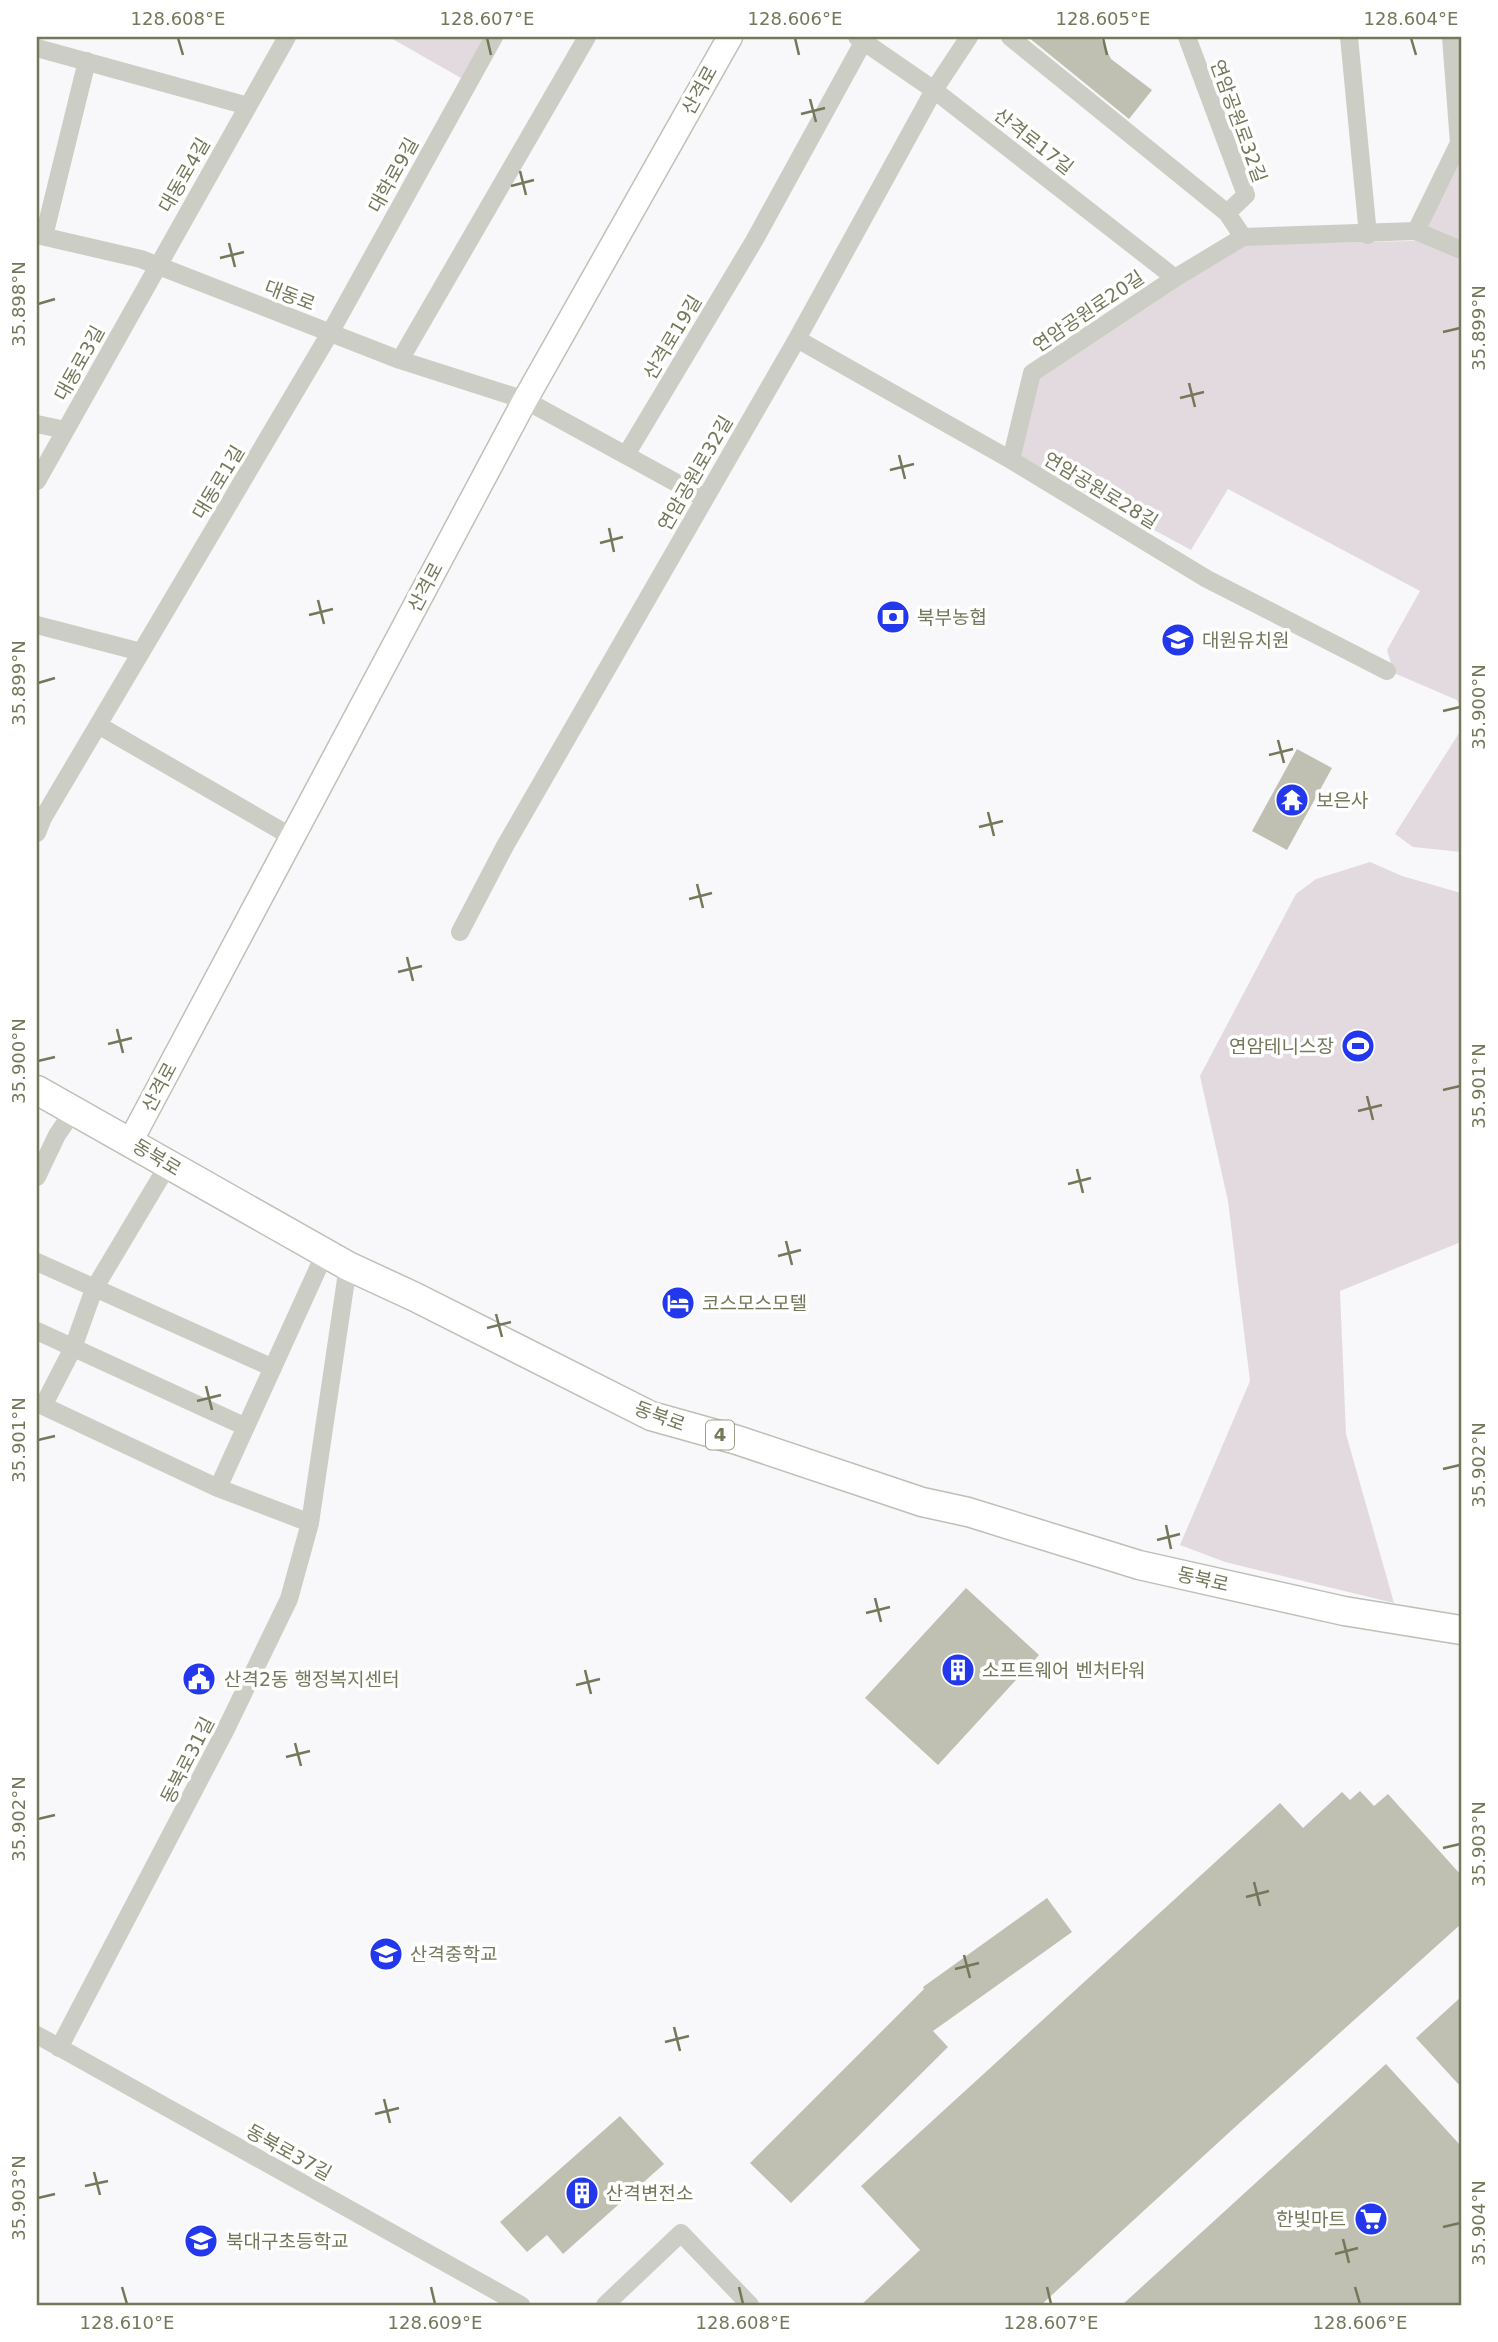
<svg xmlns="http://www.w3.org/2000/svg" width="1498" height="2342" font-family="'DejaVu Sans','Noto Sans KR',sans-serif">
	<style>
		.green { fill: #e3dae0 }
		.building { fill: #bfbfb2 }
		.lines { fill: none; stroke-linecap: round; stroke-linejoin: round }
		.secondary-casing { stroke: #c0c1b6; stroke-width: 27 }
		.primary-casing { stroke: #bebfb5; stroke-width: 31 }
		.street { stroke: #cccdc4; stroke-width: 18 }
		.secondary { stroke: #fff; stroke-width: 24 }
		.primary { stroke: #fff; stroke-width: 28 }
		.ticks { fill: none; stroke: #747759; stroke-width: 2.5 }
		.labels { text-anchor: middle; stroke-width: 7; stroke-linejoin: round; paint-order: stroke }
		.shield { fill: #fff; stroke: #9ea08b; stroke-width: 2 }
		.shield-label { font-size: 18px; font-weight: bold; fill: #747759 }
		.street-label { font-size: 19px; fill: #747759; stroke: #fff }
		.poi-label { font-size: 19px; fill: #747759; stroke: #fff; text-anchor: start }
		.neatline { fill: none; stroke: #747759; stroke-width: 2.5 }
		.ticks-label { font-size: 18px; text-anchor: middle; fill: #747759 }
	</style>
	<rect width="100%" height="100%" fill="#f8f7f9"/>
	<path class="green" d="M389 37H494L468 82Z
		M1461 156V708L1457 700 1394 673 1387 650 1420 591 1228 489 1191 550 1019 457 1039 377 1178 284 1245 244 1414 241Z
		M1461 730V852L1413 847 1395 834Z
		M1370 862 1402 876 1461 893V1242L1340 1291 1346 1434 1394 1603 1225 1562 1180 1545 1250 1381 1228 1201 1200 1076 1296 894 1316 879Z"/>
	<path class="building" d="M1028 37H1100L1111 59 1152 90 1129 119Z
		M1297 749 1332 768 1287 850 1252 831Z
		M966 1588 1039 1655 938 1765 865 1698Z
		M1360 1791 1374 1806 1388 1794 1461 1875V1924L1234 2128 1041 2305H861L920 2250 861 2186 1280 1803 1303 1828 1342 1792 1350 1800Z
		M1047 1898 1072 1932 933 2031 948 2047 791 2203 750 2163 924 1989 923 1987Z
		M1461 1997V2087L1416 2038Z
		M1386 2064 1461 2146V2305H1122Z
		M620 2116 664 2164 563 2254 547 2235 527 2252 500 2222Z"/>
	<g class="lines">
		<defs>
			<path id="secondary" d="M130 1142 525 400 730 37"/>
			<path id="primary" d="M37 1090 348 1266 415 1297 651 1416 737 1440 922 1502 968 1512 1139 1565 1344 1611 1461 1630"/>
		</defs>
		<use href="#secondary" class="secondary-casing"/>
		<use href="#primary" class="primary-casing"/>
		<path class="street" d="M857 37 934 90 1175 278
			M1010 37 1227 213 1243 237
			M1187 37 1246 195 1227 213
			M1349 37 1368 235
			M1451 37 1459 143
			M37 48 248 106
			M1416 231 1461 250
			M37 235 141 259 400 360 525 400 704 498
			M44 236 87 61
			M797 339 1011 460 1207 579 1387 671
			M400 360 587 37
			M37 424 65 430
			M626 455 754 241 866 37
			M1011 460 1032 373 1175 278 1243 237 1416 231 1461 139
			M37 481 287 37
			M37 625 141 652
			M98 725 292 837
			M37 833 43 818 330 333 494 37
			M460 932 505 846 797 339 934 90 969 37
			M37 1177 57 1135 74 1110
			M37 1262 273 1368
			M37 1331 246 1427
			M37 1403 218 1488 310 1523
			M43 1406 73 1348 94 1289 168 1165
			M218 1488 325 1253
			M37 2035 521 2305
			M59 2048 225 1731 289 1599 310 1523 348 1266
			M605 2305 681 2233 750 2305"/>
		<use href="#secondary" class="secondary"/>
		<use href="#primary" class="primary"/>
	</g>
	<path class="ticks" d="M178 38 183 55M487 38 491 55M795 38 799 55M1103 38 1107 55M1411 38 1416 55M810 99 816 122M801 114 825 108M520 171 526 195M511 186 534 180M229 243 235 267M220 258 244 252M38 304 55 299M1443 332 1460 328M1189 383 1195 407M1180 398 1204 392M899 455 905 479M890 470 914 464M609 528 614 552M600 543 623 537M318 600 324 624M309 615 333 609M38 683 55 678M1443 711 1460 707M1278 740 1284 763M1269 755 1293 749M988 812 994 836M979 827 1003 821M697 884 703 908M689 899 712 893M407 957 413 981M398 972 422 966M117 1029 123 1053M108 1044 132 1038M38 1061 55 1057M1443 1090 1460 1086M1367 1096 1373 1120M1358 1111 1382 1105M1077 1169 1083 1193M1068 1184 1091 1178M786 1241 792 1265M778 1256 801 1250M496 1314 502 1337M487 1328 511 1322M206 1386 212 1410M197 1401 221 1395M38 1440 55 1436M1443 1469 1460 1465M1166 1525 1171 1549M1157 1540 1180 1534M875 1598 881 1622M866 1613 890 1607M585 1670 591 1694M576 1685 600 1679M295 1743 301 1766M286 1757 310 1751M38 1819 55 1815M1443 1848 1460 1844M1254 1882 1260 1906M1246 1897 1269 1891M964 1955 970 1978M955 1969 979 1963M674 2027 680 2051M665 2042 689 2036M384 2099 390 2123M375 2114 399 2108M94 2172 100 2195M85 2186 108 2181M38 2198 55 2194M1443 2227 1460 2223M1343 2239 1349 2263M1335 2254 1358 2248M122 2287 127 2304M431 2287 435 2304M739 2287 743 2304M1047 2287 1051 2304M1355 2287 1360 2304"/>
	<defs>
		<symbol id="bank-disc" viewBox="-11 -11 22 22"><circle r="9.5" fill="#2338ec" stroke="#fff"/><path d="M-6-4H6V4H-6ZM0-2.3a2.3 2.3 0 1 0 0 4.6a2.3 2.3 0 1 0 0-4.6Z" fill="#fff"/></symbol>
		<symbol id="school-disc" viewBox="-11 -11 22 22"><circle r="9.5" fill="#2338ec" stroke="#fff"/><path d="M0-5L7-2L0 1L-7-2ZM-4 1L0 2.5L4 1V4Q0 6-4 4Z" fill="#fff"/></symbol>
		<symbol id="temple-disc" viewBox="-11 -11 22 22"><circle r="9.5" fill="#2338ec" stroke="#fff"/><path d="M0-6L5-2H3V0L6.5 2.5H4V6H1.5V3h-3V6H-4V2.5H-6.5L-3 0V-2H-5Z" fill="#fff"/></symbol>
		<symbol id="stadium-disc" viewBox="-11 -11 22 22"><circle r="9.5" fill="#2338ec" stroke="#fff"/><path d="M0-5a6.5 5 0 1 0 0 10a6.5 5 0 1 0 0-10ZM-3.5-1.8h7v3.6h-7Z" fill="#fff"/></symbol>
		<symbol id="hotel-disc" viewBox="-11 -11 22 22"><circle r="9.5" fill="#2338ec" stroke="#fff"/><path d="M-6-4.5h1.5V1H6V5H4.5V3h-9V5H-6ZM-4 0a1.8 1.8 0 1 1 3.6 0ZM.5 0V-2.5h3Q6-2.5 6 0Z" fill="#fff"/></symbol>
		<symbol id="building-disc" viewBox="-11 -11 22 22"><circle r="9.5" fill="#2338ec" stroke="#fff"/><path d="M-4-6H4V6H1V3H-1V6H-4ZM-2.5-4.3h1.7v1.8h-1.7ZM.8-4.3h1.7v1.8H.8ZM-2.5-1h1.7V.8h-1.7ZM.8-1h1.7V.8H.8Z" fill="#fff"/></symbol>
		<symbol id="civic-disc" viewBox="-11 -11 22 22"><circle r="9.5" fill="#2338ec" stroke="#fff"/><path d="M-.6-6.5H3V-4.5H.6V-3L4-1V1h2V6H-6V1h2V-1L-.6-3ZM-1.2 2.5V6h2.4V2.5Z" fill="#fff"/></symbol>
		<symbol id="supermarket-disc" viewBox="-11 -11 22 22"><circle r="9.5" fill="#2338ec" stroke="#fff"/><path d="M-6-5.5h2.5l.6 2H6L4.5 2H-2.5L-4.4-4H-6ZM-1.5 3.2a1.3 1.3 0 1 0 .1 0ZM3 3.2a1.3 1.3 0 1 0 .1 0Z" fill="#fff"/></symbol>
	</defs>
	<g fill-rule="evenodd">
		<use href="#bank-disc" x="874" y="598" width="38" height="38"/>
		<use href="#school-disc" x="1159" y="621" width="38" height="38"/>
		<use href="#temple-disc" x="1273" y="781" width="38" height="38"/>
		<use href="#stadium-disc" x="1339" y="1027" width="38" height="38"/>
		<use href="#hotel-disc" x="659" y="1284" width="38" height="38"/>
		<use href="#building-disc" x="939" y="1651" width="38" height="38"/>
		<use href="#civic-disc" x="180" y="1660" width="38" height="38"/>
		<use href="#school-disc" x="367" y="1935" width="38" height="38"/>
		<use href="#building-disc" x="563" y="2174" width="38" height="38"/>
		<use href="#supermarket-disc" x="1352" y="2200" width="38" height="38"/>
		<use href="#school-disc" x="182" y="2222" width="38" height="38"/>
	</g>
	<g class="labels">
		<rect class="shield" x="706" y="1420.5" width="28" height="29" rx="5"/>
		<g class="shield-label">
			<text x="720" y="1441">4</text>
		</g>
		<g class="street-label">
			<text transform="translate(699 90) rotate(-61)" y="7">산격로</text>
			<text transform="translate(1239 121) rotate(70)" y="7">연암공원로32길</text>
			<text transform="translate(1034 141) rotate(38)" y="7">산격로17길</text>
			<text transform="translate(184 175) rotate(-60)" y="7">대동로4길</text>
			<text transform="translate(393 175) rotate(-61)" y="7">대학로9길</text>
			<text transform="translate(290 295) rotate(21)" y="7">대동로</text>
			<text transform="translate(1088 311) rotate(-34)" y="7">연암공원로20길</text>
			<text transform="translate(672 337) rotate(-59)" y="7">산격로19길</text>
			<text transform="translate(79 363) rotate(-61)" y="7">대동로3길</text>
			<text transform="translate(695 473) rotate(-60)" y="7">연암공원로32길</text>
			<text transform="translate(218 482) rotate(-59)" y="7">대동로1길</text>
			<text transform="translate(1101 490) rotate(31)" y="7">연암공원로28길</text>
			<text transform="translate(425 587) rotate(-62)" y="7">산격로</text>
			<text transform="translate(159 1087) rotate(-62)" y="7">산격로</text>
			<text transform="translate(157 1157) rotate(31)" y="7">동북로</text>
			<text transform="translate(660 1416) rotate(20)" y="7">동북로</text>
			<text transform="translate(1203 1579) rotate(13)" y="7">동북로</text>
			<text transform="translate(187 1760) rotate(-63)" y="7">동북로31길</text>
			<text transform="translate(289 2152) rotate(29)" y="7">동북로37길</text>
		</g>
		<g class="poi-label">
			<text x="917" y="624">북부농협</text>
			<text x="1202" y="647">대원유치원</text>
			<text x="1316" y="807">보은사</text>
			<text x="1334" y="1053" text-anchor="end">연암테니스장</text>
			<text x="702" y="1310">코스모스모텔</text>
			<text x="982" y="1677">소프트웨어 벤처타워</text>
			<text x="224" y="1686">산격2동 행정복지센터</text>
			<text x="410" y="1961">산격중학교</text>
			<text x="606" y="2200">산격변전소</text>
			<text x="1346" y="2226" text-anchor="end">한빛마트</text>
			<text x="226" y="2248">북대구초등학교</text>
		</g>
	</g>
	<rect width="1498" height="2342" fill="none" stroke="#ffffff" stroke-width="77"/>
	<rect x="38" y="38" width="1422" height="2266" class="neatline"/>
	<g class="ticks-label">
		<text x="178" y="25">128.608°E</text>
		<text x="487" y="25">128.607°E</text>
		<text x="795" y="25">128.606°E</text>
		<text x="1103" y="25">128.605°E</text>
		<text x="1411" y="25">128.604°E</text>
		<text transform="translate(19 304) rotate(-90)" y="6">35.898°N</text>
		<text transform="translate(1479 328) rotate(-90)" y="6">35.899°N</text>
		<text transform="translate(19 683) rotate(-90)" y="6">35.899°N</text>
		<text transform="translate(1479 707) rotate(-90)" y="6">35.900°N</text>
		<text transform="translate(19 1061) rotate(-90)" y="6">35.900°N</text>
		<text transform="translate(1479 1086) rotate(-90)" y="6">35.901°N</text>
		<text transform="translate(19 1440) rotate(-90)" y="6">35.901°N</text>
		<text transform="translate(1479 1465) rotate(-90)" y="6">35.902°N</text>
		<text transform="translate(19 1819) rotate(-90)" y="6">35.902°N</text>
		<text transform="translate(1479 1844) rotate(-90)" y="6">35.903°N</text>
		<text transform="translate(19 2198) rotate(-90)" y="6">35.903°N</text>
		<text transform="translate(1479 2223) rotate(-90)" y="6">35.904°N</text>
		<text x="127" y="2329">128.610°E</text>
		<text x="435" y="2329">128.609°E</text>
		<text x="743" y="2329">128.608°E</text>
		<text x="1051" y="2329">128.607°E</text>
		<text x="1360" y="2329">128.606°E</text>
	</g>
</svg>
